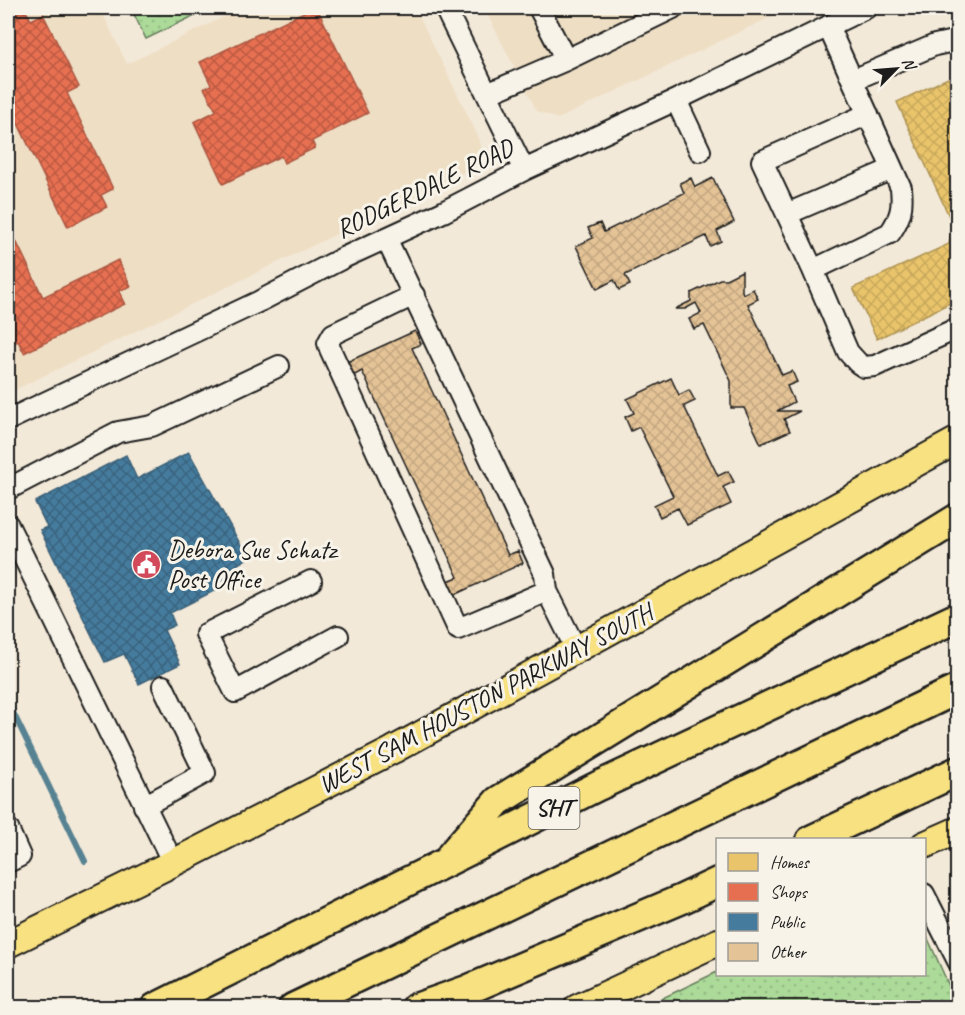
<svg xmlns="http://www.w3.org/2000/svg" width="965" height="1015" font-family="Caveat,sans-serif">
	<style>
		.built { fill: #eedec4 }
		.grass { fill: url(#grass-dots); stroke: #647b5a; stroke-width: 1.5 }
		.homes { fill: url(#homes-cross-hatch); stroke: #ac9253; stroke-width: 1.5 }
		.shops { fill: url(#shops-cross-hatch); stroke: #aa5641; stroke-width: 1.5 }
		.public { fill: url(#public-cross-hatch); stroke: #395e76; stroke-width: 1.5 }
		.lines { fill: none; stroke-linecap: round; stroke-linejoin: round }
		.stream { stroke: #578292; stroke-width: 6 }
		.building { fill: url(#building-cross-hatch); stroke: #1c1c1c; stroke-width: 1.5 }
		.minor-casing { stroke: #1c1c1c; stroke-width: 24 }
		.major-casing { stroke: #1c1c1c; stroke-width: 30 }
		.highway-casing { stroke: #1c1c1c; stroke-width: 33 }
		.minor { stroke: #f7f3e8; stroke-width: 20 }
		.major { stroke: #f8e181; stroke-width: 26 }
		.highway { stroke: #f8e181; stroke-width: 28 }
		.labels { text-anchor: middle; stroke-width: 6; stroke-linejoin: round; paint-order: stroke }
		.shield { fill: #f7f3e8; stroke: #5e5c59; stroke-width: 1.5 }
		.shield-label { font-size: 24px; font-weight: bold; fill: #1c1c1c }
		.street-label { font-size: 26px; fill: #1c1c1c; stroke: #f7f3e8 }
		.poi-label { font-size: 26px; fill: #1c1c1c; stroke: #f7f3e8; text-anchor: start }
	</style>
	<defs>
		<pattern id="grass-dots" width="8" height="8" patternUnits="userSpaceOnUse" patternTransform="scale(1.5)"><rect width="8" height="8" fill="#acda99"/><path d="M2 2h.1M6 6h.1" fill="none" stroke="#93ba83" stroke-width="1.8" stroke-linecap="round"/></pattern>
		<pattern id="homes-cross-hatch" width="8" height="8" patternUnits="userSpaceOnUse" patternTransform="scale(1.5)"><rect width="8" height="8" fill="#e9c46a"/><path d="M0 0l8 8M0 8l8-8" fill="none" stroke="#c7a85b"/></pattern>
		<pattern id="shops-cross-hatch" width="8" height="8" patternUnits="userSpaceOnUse" patternTransform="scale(1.5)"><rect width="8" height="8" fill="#e76f51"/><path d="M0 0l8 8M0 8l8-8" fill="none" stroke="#ba5a42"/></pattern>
		<pattern id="public-cross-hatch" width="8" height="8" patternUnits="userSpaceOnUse" patternTransform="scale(1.5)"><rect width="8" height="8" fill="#457b9d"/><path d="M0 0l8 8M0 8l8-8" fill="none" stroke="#39647f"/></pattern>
		<pattern id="building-cross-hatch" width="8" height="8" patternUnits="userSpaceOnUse" patternTransform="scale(1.5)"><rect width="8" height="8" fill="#e4c396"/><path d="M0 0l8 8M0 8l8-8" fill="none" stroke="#c3a781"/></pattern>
	</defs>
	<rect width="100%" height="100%" fill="#f3e9d8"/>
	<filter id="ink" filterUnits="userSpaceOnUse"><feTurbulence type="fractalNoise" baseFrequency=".0167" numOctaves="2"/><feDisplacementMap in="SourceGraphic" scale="12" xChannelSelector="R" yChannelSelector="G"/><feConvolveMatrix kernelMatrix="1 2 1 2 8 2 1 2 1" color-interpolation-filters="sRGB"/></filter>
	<g filter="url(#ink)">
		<path class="built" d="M8 8H100L127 64 242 8H415L479 138 481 146 480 160 471 169 8 393Z
			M484 8H789L558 119 537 111Z"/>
		<path class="grass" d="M131 8H210L146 39Z
			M925 932 957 1004V1007H644L717 972 718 974H924Z"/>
		<path class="homes" d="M948 78 958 100V299L877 339 853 288 949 244 953 225 897 102Z"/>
		<path class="shops" d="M312 8H317L368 113 312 141 315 148 284 163 281 156 223 184 194 122 216 111 204 88 211 85 200 62Z
			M25 9 31 20 43 14 79 87 67 93 113 189 101 195 107 207 68 227 8 103V17Z
			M8 224 43 297 118 260 131 286 119 291 125 304 24 353 18 341 8 346Z"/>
		<path class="public" d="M189 452 248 558 228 570 234 581 170 613 175 625 164 630 180 664 139 684 124 654 105 662 40 530 47 527 35 502 126 455 137 479Z"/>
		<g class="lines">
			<path class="stream" d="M8 702 85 861"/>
		</g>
		<path class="building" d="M691 178 695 187 713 178 734 222 717 231 721 241 710 246 706 236 625 275 630 285 619 290 614 280 597 289 576 246 593 238 588 228 600 223 604 232 684 193 680 183Z
			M742 271V291L743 294 753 289 758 299 748 304 782 375 792 371 797 382 787 386 794 402 777 411H800L784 419 790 431 761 444 744 408H731V381L704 325 694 329 689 319 701 313 696 303 685 309H675L691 301V293L720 279H726Z
			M415 331 421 344 412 348 508 555 518 551 523 563 454 595 448 581 458 577 362 371 353 376 347 362Z
			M671 378 679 395 689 390 695 401 684 406 718 476 728 471 734 482 723 487 731 504 687 525 678 508 660 517 654 505 673 496 639 427 631 431 625 417 634 413 627 399Z"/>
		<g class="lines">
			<defs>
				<path id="minor" d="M445 8 524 170
					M539 8 566 60
					M853 80 935 45 949 42 958 45
					M487 94 566 60 673 8
					M676 100 700 151
					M868 114 762 161 813 270 848 352 858 363 864 367 875 366 958 328
					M787 214 892 169
					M386 238 545 574 547 591 576 649
					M813 270 890 233C901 217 903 207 901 188L828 26
					M414 295 333 334 328 343 330 349 458 629 547 591
					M8 420 260 301 345 257 443 212 524 170 676 100 866 8
					M8 489 118 432 152 426 279 366
					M8 525 173 863
					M311 581 206 634 235 692 338 636
					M144 806 205 773 163 686
					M8 829 20 856 8 862
					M924 894 958 961"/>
				<path id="major" d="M924 845 958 830
					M8 944 173 863 393 750 958 440
					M577 1008 718 942"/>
				<path id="highway" d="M811 840 958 771
					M452 854 498 801 958 518
					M155 1008 598 786 958 617
					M293 1008 958 689
					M416 1008 467 990 682 899 718 882"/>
			</defs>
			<use href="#minor" class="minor-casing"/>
			<use href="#major" class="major-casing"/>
			<use href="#highway" class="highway-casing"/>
			<use href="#minor" class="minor"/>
			<use href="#major" class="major"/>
			<use href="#highway" class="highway"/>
		</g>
	</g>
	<defs>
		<symbol id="civic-disc" viewBox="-11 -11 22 22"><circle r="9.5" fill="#d1495b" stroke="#f7f3e8"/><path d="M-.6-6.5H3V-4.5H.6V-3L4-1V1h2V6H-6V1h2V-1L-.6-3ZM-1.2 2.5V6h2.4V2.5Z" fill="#fff"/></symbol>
	</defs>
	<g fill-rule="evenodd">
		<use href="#civic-disc" x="130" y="548" width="33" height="33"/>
	</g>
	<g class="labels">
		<rect class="shield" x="528.5" y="787" width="51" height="42" rx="4.5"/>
		<g class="shield-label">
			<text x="554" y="816">SHT</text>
		</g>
		<g class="street-label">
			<text transform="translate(424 188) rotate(-26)" y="9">RODGERDALE ROAD</text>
			<text transform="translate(485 698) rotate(-28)" y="9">WEST SAM HOUSTON PARKWAY SOUTH</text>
		</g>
		<g class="poi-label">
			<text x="168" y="558">Debora Sue Schatz<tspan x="168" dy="30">Post Office</tspan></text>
		</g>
	</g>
	<rect width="965" height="1015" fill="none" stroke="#f7f3e8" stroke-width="30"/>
	<rect x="15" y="15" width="935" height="985" fill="none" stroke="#1c1c1c" stroke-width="2" filter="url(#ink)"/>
	<rect x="716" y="838" width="210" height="138" fill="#f7f3e8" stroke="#9f9d96" stroke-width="1.5"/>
	<rect x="728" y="853" width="30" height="18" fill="#e9c46a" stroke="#9f9d96" stroke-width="1.5"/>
	<text x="770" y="868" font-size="18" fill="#1c1c1c">Homes</text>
	<rect x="728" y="883" width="30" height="18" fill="#e76f51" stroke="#9f9d96" stroke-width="1.5"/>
	<text x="770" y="898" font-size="18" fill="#1c1c1c">Shops</text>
	<rect x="728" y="913" width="30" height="18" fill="#457b9d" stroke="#9f9d96" stroke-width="1.5"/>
	<text x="770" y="928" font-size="18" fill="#1c1c1c">Public</text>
	<rect x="728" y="943" width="30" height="18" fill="#e4c396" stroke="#9f9d96" stroke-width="1.5"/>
	<text x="770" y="958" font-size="18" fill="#1c1c1c">Other</text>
	<g transform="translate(896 69) rotate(65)" stroke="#f7f3e8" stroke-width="4.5" paint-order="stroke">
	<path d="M0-4.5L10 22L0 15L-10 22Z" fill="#1c1c1c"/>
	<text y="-9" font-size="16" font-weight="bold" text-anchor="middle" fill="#1c1c1c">N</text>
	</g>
</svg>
